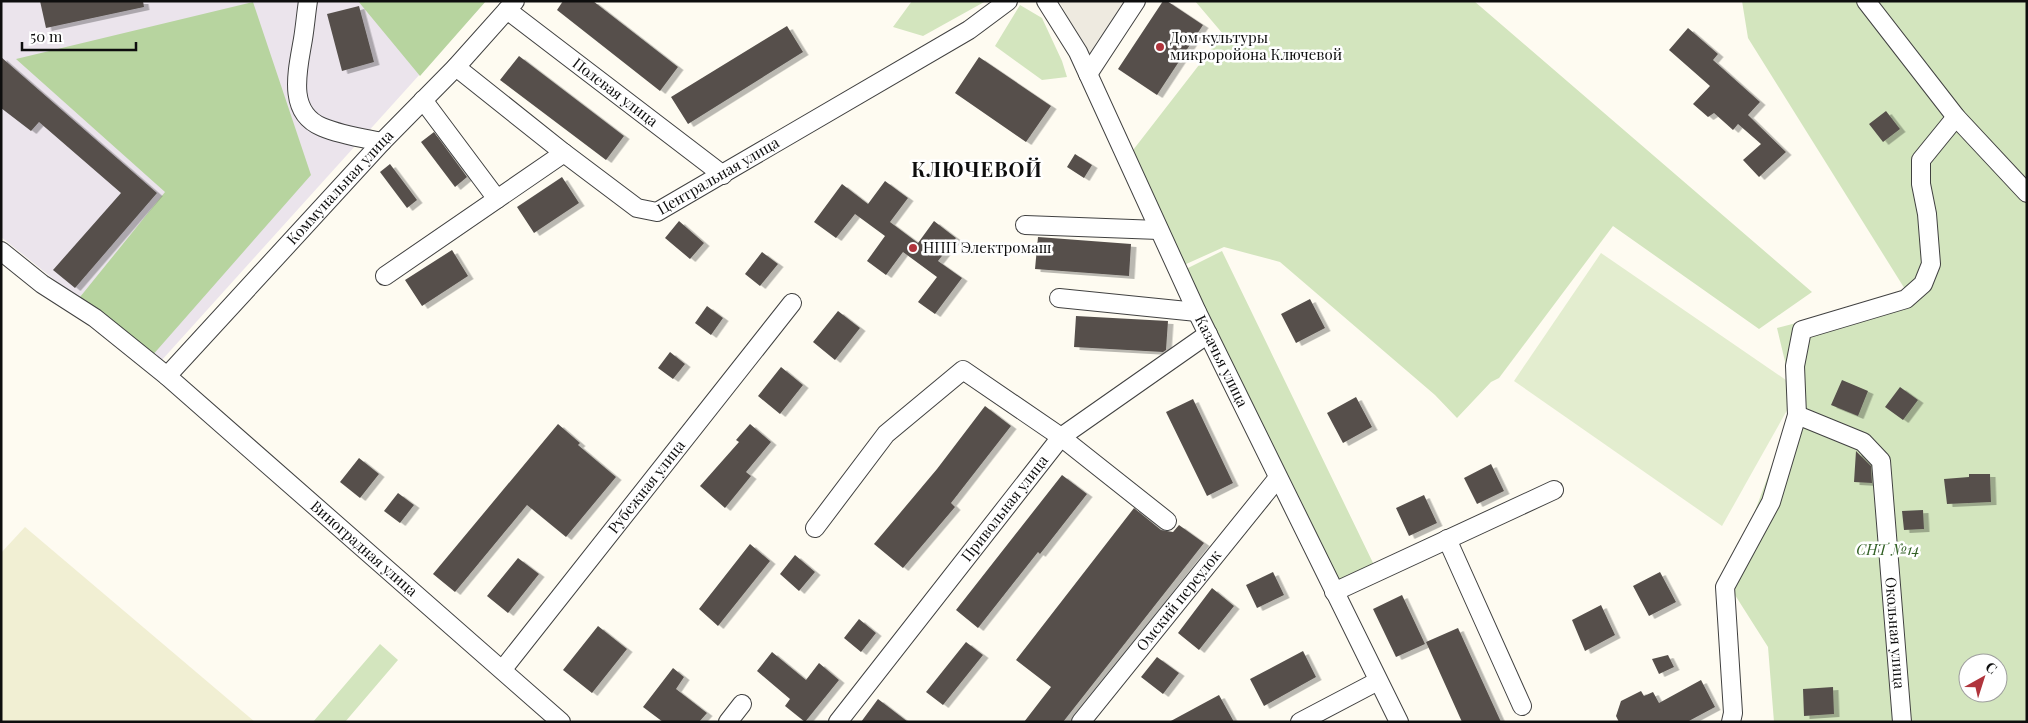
<svg xmlns="http://www.w3.org/2000/svg" width="2028" height="723" font-family="'Playfair Display',serif">
	<style>
		.industrial { fill: #ebe4ec }
		.farmland { fill: #f1efd3 }
		.green { fill: #d3e5be; fill-rule: evenodd }
		.forest { fill: #b7d49f }
		.pitch { fill: #e3edcf }
		.plaza { fill: #eeeae0 }
		.building { fill: #56504c; filter: url(#shadow) }
		.lines { fill: none; stroke-linecap: round; stroke-linejoin: round }
		.minor-casing { stroke: #414141; stroke-width: 20 }
		.minor { stroke: #fff; stroke-width: 18 }
		.poi-dot { fill: #b0343c; stroke: #fff; stroke-width: 2 }
		.labels { text-anchor: middle; stroke-width: 5; stroke-linejoin: round; paint-order: stroke }
		.poi-label { font-size: 15px; fill: #0e0e0e; stroke: #fff; text-anchor: start }
		.street-label { font-size: 15px; fill: #0e0e0e; stroke: #fff }
		.park-label { font-size: 15px; font-style: italic; fill: #326025; stroke: #fff }
		.district-label { font-size: 20px; font-weight: bold; letter-spacing: 1px; fill: #0e0e0e; stroke: #fff }
	</style>
	<defs>
		<filter id="shadow"><feDropShadow dx="5.5" dy="3" stdDeviation="0" flood-color="#0004"/></filter>
	</defs>
	<rect width="100%" height="100%" fill="#fefbf1"/>
	<path class="industrial" d="M1 1H486L161 361 87 306 1 237Z"/>
	<path class="farmland" d="M25 527 255 722H1V553Z"/>
	<path class="green" d="M912 1H986L923 36 893 27Z
		M1195 1H1474L1812 292 1759 329 1613 226 1499 378 1491 382 1457 418 1435 395 1280 262 1224 247 1184 265 1130 154 1223 34Z
		M1742 1H2027V722H1774L1768 647 1728 584 1795 403 1777 328 1908 294 1748 38ZM1968 663H1998V693H1968Z
		M1020 5 1042 18 1062 61 1067 77 1042 80 995 46Z
		M1222 251 1375 567 1330 588 1178 273Z
		M380 644 398 660 345 722H313Z"/>
	<path class="forest" d="M358 1H486L420 76Z
		M253 2 311 175 151 357 80 297 165 192 16 59Z"/>
	<path class="pitch" d="M1601 253 1799 389 1722 526 1514 381Z"/>
	<path class="plaza" d="M1059 1H1145L1100 75Z"/>
	<path class="building" d="M40 1H143L144 7 46 28Z
		M563 1H593L678 67 660 91 557 10Z
		M1163 1H1167L1203 25 1157 95 1118 69Z
		M359 6 374 62 342 71 327 14Z
		M787 26 803 52 688 124 671 97Z
		M1688 28 1718 54 1713 60 1760 102 1748 115 1786 152 1759 177 1743 160 1761 144 1738 124 1733 130 1714 113 1708 117 1693 104 1710 86 1669 50Z
		M519 56 624 136 606 160 500 80Z
		M1 57 157 193 75 288 53 270 121 193 39 122 31 131 1 108Z
		M979 57 1051 106 1026 142 955 93Z
		M1886 111 1900 129 1883 142 1869 124Z
		M434 132 467 177 455 187 421 142Z
		M1075 154 1092 165 1084 178 1067 167Z
		M390 164 417 200 407 208 380 172Z
		M562 177 579 203 534 233 517 207Z
		M885 181 908 198 890 222 918 243 934 221 956 238 938 261 962 278 935 314 918 302 937 277 903 252 886 275 867 261 885 236 855 214 836 238 814 222 842 184 868 204Z
		M679 221 704 243 690 259 665 238Z
		M1038 237 1131 244 1129 276 1035 269Z
		M452 250 468 276 422 306 405 280Z
		M762 252 778 264 760 286 745 274Z
		M1310 299 1325 328 1296 343 1281 314Z
		M707 306 723 318 711 335 695 323Z
		M838 311 860 328 835 360 813 342Z
		M1076 316 1168 321 1166 350 1163 352 1074 347Z
		M670 352 685 364 673 379 658 368Z
		M781 367 803 385 780 414 758 396Z
		M1842 380 1868 391 1858 416 1831 405Z
		M1900 387 1918 400 1903 420 1885 407Z
		M1356 397 1372 427 1343 443 1327 413Z
		M1193 399 1233 483 1207 496 1166 412Z
		M985 406 1011 426 951 503 955 507 903 568 874 544 937 469Z
		M558 424 580 443 578 445 616 477 566 537 527 505 455 592 433 574Z
		M750 424 771 442 746 472 751 476 725 508 700 486 739 442 736 440Z
		M1856 451 1871 466 1872 483 1854 482Z
		M359 458 379 474 360 498 340 482Z
		M1491 464 1504 491 1477 504 1464 478Z
		M1969 474H1990L1991 502 1947 504 1944 479 1969 477Z
		M1062 475 1087 494 1040 554 1038 552 978 628 956 610Z
		M398 493 414 505 400 523 384 511Z
		M1424 495 1437 523 1409 536 1396 508Z
		M1134 508 1161 530 1173 532 1179 525 1204 543 1063 722H1024L1051 687 1016 660Z
		M1923 510 1924 529 1904 530 1902 511Z
		M750 544 770 561 718 626 699 609Z
		M795 555 815 572 799 591 780 574Z
		M518 558 539 574 508 613 487 596Z
		M1273 572 1284 595 1257 608 1246 585Z
		M1660 572 1676 602 1649 616 1633 586Z
		M1212 588 1234 606 1199 650 1178 633Z
		M1402 595 1425 644 1396 657 1373 609Z
		M1601 605 1615 635 1585 651 1572 620Z
		M859 619 876 633 861 652 844 638Z
		M598 626 627 649 592 693 563 670Z
		M1458 628 1501 722H1462L1426 642Z
		M966 642 983 655 943 705 926 692Z
		M1303 651 1316 677 1264 706 1250 679Z
		M772 652 806 680 819 663 839 680 805 722 785 706 790 699 757 671Z
		M1668 655 1674 667 1659 674 1652 659Z
		M1157 657 1179 673 1163 694 1141 677Z
		M673 668 684 677 676 689 707 713 699 722H663L643 707Z
		M1701 680 1715 707 1687 722H1619L1616 716 1621 701 1641 691 1644 696 1653 692 1659 703Z
		M1833 687 1834 714 1804 716 1803 689Z
		M1219 695 1234 722H1169Z
		M878 699 908 722H861Z"/>
	<g class="lines">
		<defs>
			<g id="minor">
				<path d="M308 1C306 14 305 27 303 39 298 69 286 112 322 127 341 135 362 138 382 142"/>
				<path id="s1" d="M1046 1 1078 52 1197 312 1399 722"/>
				<path d="M1866 1 1956 117 2027 193"/>
				<path id="s2" d="M507 10 723 175"/>
				<path d="M456 67 564 153"/>
				<path d="M1088 74 1136 1"/>
				<path d="M423 100 497 199"/>
				<path d="M1025 225 1159 230"/>
				<path id="s3" d="M1 251 42 284 95 318 167 376 561 722"/>
				<path id="s4" d="M385 276 564 153 637 208 657 212 969 30 1008 1"/>
				<path d="M1059 298 1197 312"/>
				<path id="s5" d="M167 376 382 142 456 67 515 1"/>
				<path id="s6" d="M1797 415 1863 442 1881 461 1902 722"/>
				<path d="M815 528 886 434 963 370 1061 437 1167 521"/>
				<path d="M1447 539 1522 706"/>
				<path d="M1334 592 1554 490"/>
				<path id="s7" d="M503 669 792 303"/>
				<path d="M728 722 742 704"/>
				<path id="s8" d="M838 722 1061 437 1208 334"/>
				<path id="s9" d="M1081 722 1277 479"/>
				<path d="M1300 722 1378 681"/>
				<path d="M1731 722 1733 713 1725 587 1771 502 1797 415 1795 366 1802 330 1906 299 1923 284 1931 264 1927 214 1921 184V160L1956 117"/>
			</g>
		</defs>
		<use href="#minor" class="minor-casing"/>
		<use href="#minor" class="minor"/>
	</g>
	<g class="poi-dot">
		<circle cx="1160" cy="47" r="5"/>
		<circle cx="913" cy="248" r="5"/>
	</g>
	<g class="labels">
		<g class="poi-label">
			<text x="1170" y="43">Дом культуры<tspan x="1170" dy="17">микроройона Ключевой</tspan></text>
			<text x="923" y="253">НПП Электромаш</text>
		</g>
		<g class="street-label">
			<text dy="5" stroke="none"><textPath href="#s2" startOffset="136">Полевая улица</textPath></text>
			<text dy="5" stroke="none"><textPath href="#s4" startOffset="400">Центральная улица</textPath></text>
			<text dy="5" stroke="none"><textPath href="#s5" startOffset="256">Коммунальная улица</textPath></text>
			<text dy="5" stroke="none"><textPath href="#s1" startOffset="401">Казачья улица</textPath></text>
			<text dy="5" stroke="none"><textPath href="#s7" startOffset="232">Рубежная улица</textPath></text>
			<text dy="5" stroke="none"><textPath href="#s8" startOffset="271">Привольная улица</textPath></text>
			<text dy="5" stroke="none"><textPath href="#s3" startOffset="470">Виноградная улица</textPath></text>
			<text dy="5" stroke="none"><textPath href="#s9" startOffset="156">Омский переулок</textPath></text>
			<text dy="5" stroke="none"><textPath href="#s6" startOffset="270">Окольная улица</textPath></text>
		</g>
		<g class="park-label">
			<text x="1888" y="555">СНТ №14</text>
		</g>
		<g class="district-label">
			<text x="977" y="177">КЛЮЧЕВОЙ</text>
		</g>
	</g>
	<rect width="2028" height="723" fill="none" stroke="#0e0e0e" stroke-width="5"/>
	<g transform="translate(1983 678) rotate(39)"><circle r="24" fill="#ffffff" stroke="#9f9f9f"/>
	<path d="M0-4L9 19L0 12L-9 19Z" fill="#b0343c"/>
	<text y="-8" font-size="14" font-weight="bold" text-anchor="middle" fill="#0e0e0e">С</text>
	</g>
	<path d="M22 42v8h114v-8" fill="none" stroke="#0e0e0e" stroke-width="2.5"/>
	<text x="30" y="42" font-size="15" fill="#0e0e0e" stroke="#ffffff" stroke-width="4" paint-order="stroke">50 m</text>
</svg>
